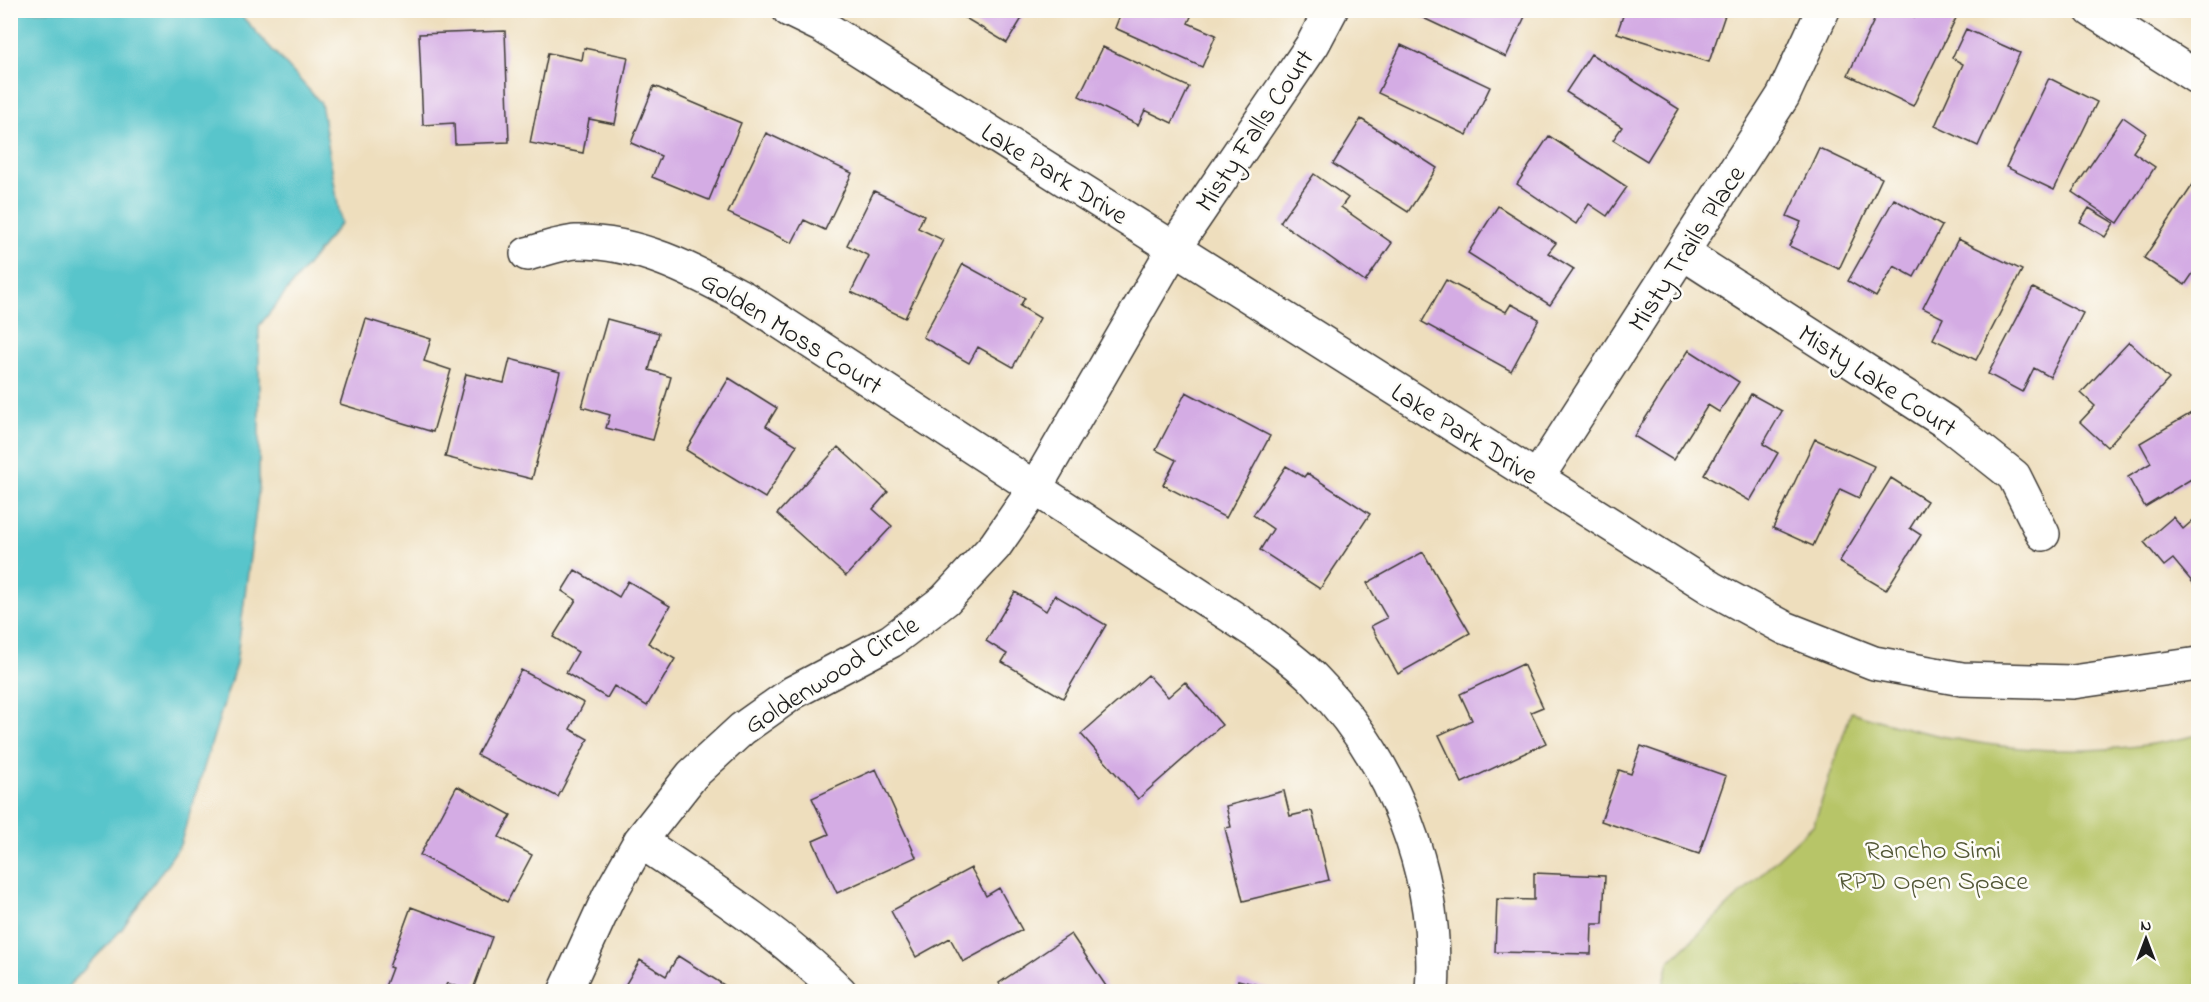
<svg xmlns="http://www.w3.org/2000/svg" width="2209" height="1002" font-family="'Indie Flower',sans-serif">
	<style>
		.green { fill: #b7c567; stroke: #6a7042; stroke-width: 1.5 }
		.water { fill: #58c5cb; stroke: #3a7074; stroke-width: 1.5 }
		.building { fill: #d4ace4 }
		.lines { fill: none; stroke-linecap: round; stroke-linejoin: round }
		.minor-casing { stroke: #3c3934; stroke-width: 36 }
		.minor { stroke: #fff; stroke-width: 33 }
		.labels { text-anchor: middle; stroke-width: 5; stroke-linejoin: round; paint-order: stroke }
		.street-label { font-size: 27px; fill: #1c1c1c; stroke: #fdfcf7 }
		.park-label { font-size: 27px; fill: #525736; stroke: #fdfcf7 }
	</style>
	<rect width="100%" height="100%" fill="#fdfcf7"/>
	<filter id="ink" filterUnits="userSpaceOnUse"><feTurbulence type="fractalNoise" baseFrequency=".0167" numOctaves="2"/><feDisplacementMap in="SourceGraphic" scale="12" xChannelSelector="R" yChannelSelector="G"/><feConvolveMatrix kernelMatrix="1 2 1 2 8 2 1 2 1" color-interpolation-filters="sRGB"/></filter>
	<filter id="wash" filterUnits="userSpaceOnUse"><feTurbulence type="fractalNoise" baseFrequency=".008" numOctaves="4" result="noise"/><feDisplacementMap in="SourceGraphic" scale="24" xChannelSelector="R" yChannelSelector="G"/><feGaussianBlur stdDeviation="1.35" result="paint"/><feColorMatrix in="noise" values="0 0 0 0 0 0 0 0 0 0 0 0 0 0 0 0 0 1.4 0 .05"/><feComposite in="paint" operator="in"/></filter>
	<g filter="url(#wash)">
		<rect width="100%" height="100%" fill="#eedebd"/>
		<path class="green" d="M1851 712C1967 749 2078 764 2198 735V991H1662L1669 962 1814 824Z"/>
		<path class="water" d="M10 11H237L321 103 341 223 259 326V487L236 664 180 845 122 929 64 991H11Z"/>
		<g id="blocks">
			<path class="building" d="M952 10H1027L1007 43Z
				M1122 10H1194L1188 23 1216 35 1202 67 1115 28Z
				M1419 10H1528L1506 57 1417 15Z
				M1625 10H1721L1726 12 1709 62 1617 33Z
				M1879 10H1900L1915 17 1918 10H1944L1957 16 1913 106 1848 75Z
				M1966 29 2020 53 1978 146 1935 126 1963 64 1952 58Z
				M505 31 509 142 455 144 454 123 423 125 419 34Z
				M1401 45 1490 87 1467 135 1378 93Z
				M1103 47 1189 87 1172 123 1145 110 1138 125 1079 96Z
				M584 48 628 57 615 124 589 119 583 153 530 143 548 53 582 60Z
				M1591 54 1679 109 1647 161 1613 140 1622 127 1566 92Z
				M2049 78 2097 102 2054 190 2006 167Z
				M654 86 741 123 709 200 652 177 661 156 631 143Z
				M2123 117 2146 133 2133 152 2155 167 2118 223 2072 192Z
				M1361 119 1437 168 1408 212 1333 164Z
				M766 133 852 173 825 230 804 220 792 243 728 213Z
				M1549 136 1627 187 1607 216 1589 204 1576 224 1517 184Z
				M1819 148 1882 178 1839 269 1789 246 1801 222 1787 216Z
				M1314 174 1348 198 1341 207 1392 243 1365 282 1280 222Z
				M2198 177V266L2185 285 2144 258Z
				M874 191 924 215 918 228 943 240 905 318 851 292 869 256 847 245Z
				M1894 199 1942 226 1914 277 1894 266 1876 297 1848 281Z
				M1498 206 1556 243 1548 253 1574 269 1550 305 1468 253Z
				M2089 208 2114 223 2105 237 2080 222Z
				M1958 239 2022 270 1976 360 1933 339 1943 318 1923 308Z
				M963 264 1025 298 1020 306 1040 318 1013 367 978 347 969 363 923 337Z
				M1446 280 1506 312 1511 304 1539 319 1511 371 1422 322Z
				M2033 288 2083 313 2050 377 2034 368 2022 392 1988 374Z
				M366 319 431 339 424 361 451 370 433 432 340 404Z
				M607 319 659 333 649 370 671 377 653 440 606 428 610 415 582 407Z
				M2129 342 2169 379 2107 447 2080 422 2095 406 2081 393Z
				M1689 350 1739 382 1719 412 1708 405 1673 460 1634 436Z
				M510 359 560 372 532 479 445 457 466 374 504 383Z
				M729 378 777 408 766 426 797 445 765 498 686 450Z
				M1186 392 1270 436 1226 518 1163 485 1176 460 1156 450Z
				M1751 394 1782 411 1763 444 1778 453 1750 501 1704 475Z
				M2198 409V475L2145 507 2128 477 2151 463 2140 443Z
				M1815 439 1874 466 1859 498 1840 489 1813 546 1773 528Z
				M838 447 888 492 873 509 892 526 846 576 777 514Z
				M1286 466 1304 477 1307 473 1370 514 1320 589 1260 550 1273 529 1253 515Z
				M1891 478 1927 501 1910 528 1921 535 1886 590 1839 562Z
				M2198 516V578L2193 583 2173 559 2164 566 2144 542 2173 517 2183 529Z
				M1423 552 1470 633 1398 674 1371 626 1387 618 1367 583Z
				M575 570 619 597 628 581 670 606 648 643 675 659 647 706 614 686 607 698 566 673 578 652 553 637 576 600 562 591Z
				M1015 592 1046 611 1055 595 1106 625 1063 698 1002 662 1007 654 986 641Z
				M1523 664 1543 707 1531 712 1546 743 1462 783 1439 735 1472 720 1460 694Z
				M521 670 584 703 570 729 588 739 558 797 477 755Z
				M1148 675 1168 697 1185 682 1222 725 1138 799 1081 734Z
				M1641 746 1726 776 1699 854 1601 821 1619 770 1631 774Z
				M876 769 916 857 837 893 813 841 829 834 812 798Z
				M457 786 511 815 499 837 532 855 507 902 420 855Z
				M1284 791 1290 816 1312 811 1329 880 1243 901 1225 828 1231 827 1226 806Z
				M971 868 986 896 999 888 1022 930 963 962 950 938 916 957 891 911Z
				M1534 873 1605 876 1603 924H1592L1591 954 1495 952 1497 899 1534 900Z
				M411 907 492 937 472 992 447 983 443 992H383L392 968 389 967Z
				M1071 934 1110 992H1004L999 983Z
				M678 956 724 985 720 992H621L640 960 666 976Z
				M1238 980 1280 991V992H1235Z"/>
		</g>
	</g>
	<g filter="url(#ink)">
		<use href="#blocks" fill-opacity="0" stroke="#3c3934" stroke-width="1.5"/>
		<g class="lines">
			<defs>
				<path id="minor" d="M789 10 822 26 1711 588 1785 628 1874 663 1962 679 2073 682 2198 664
					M2091 10 2198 78
					M1683 253 1947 423 2014 476 2043 534
					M527 254C542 250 561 243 576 242 638 241 692 270 744 298L1260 635C1278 649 1297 662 1313 678 1394 761 1440 875 1432 992
					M1537 478 1783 96 1823 10
					M640 841C709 887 781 933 840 992
					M565 992 609 896 640 841 692 775 742 729 794 692 891 641 945 600 995 546 1035 488 1174 248 1313 44 1331 10"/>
			</defs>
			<use href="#minor" class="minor-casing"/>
			<use href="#minor" class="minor"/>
		</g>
	</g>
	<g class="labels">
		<g class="street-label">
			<text transform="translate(1254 130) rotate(-56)" y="9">Misty Falls Court</text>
			<text transform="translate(1055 173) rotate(32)" y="9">Lake Park Drive</text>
			<text transform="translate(1686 248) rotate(-57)" y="9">Misty Trails Place</text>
			<text transform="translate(792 332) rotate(32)" y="9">Golden Moss Court</text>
			<text transform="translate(1878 380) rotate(33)" y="9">Misty Lake Court</text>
			<text transform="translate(1465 433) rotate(32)" y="9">Lake Park Drive</text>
			<text transform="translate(831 674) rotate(-32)" y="9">Goldenwood Circle</text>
		</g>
		<g class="park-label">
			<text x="1933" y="858">Rancho Simi<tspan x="1933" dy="31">RPD Open Space</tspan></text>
		</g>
	</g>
	<rect width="2209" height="1002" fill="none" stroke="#fdfcf7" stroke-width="36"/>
	<g transform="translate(2146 939)" stroke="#fdfcf7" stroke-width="4.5" paint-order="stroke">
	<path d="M0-4.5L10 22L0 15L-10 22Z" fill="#1c1c1c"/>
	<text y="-9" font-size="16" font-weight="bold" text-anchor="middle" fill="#1c1c1c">N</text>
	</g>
</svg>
